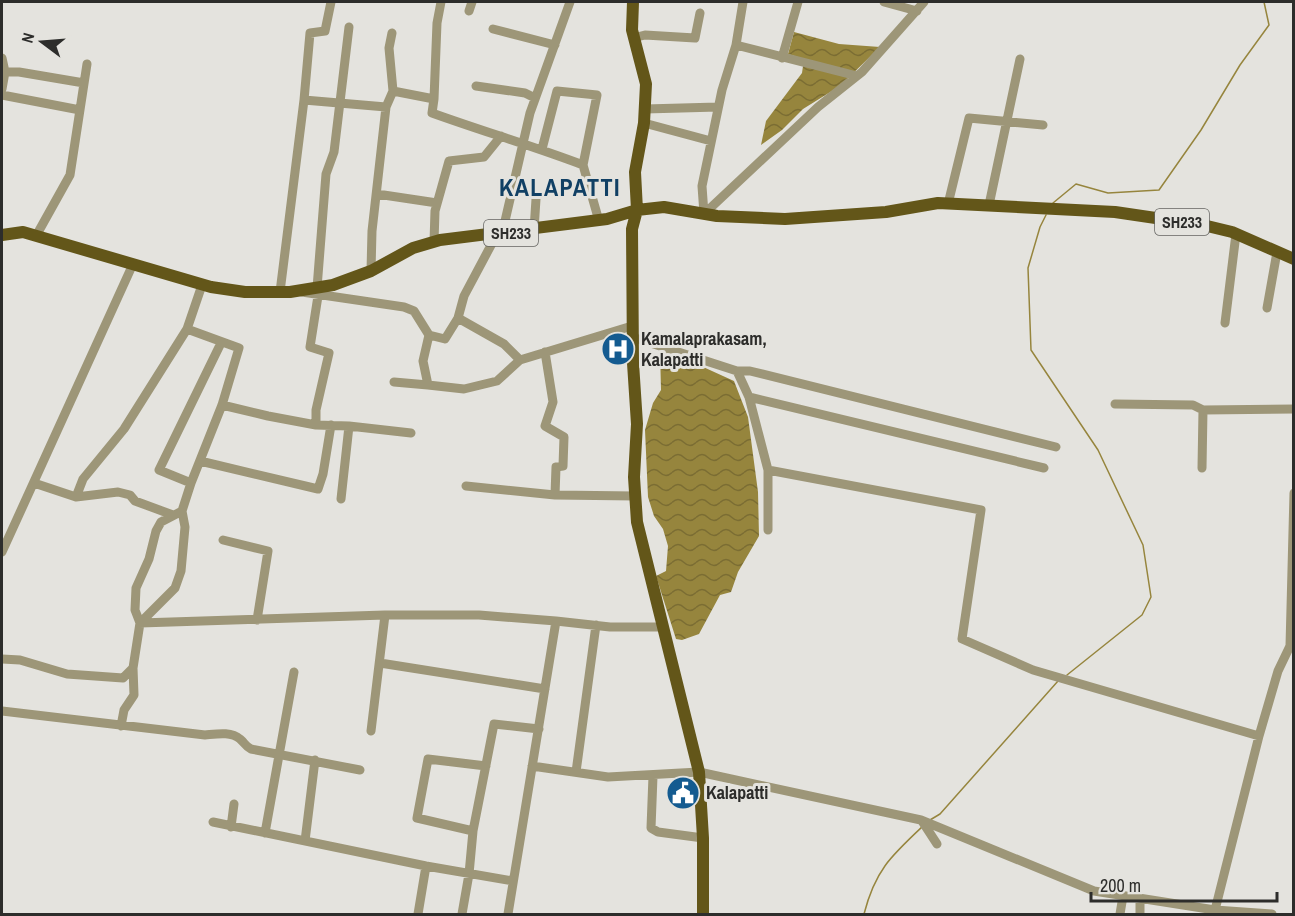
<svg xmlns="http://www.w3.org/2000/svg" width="1295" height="916" font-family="'Archivo Narrow',sans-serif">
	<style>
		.water { fill: url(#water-waves) }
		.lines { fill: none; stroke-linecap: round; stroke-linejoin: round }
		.stream { stroke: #96853d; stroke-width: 1.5 }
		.minor { stroke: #9d9678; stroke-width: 9 }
		.major { stroke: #635619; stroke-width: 12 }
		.labels { text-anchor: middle; stroke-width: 6; stroke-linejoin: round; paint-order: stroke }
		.shield { fill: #e4e3de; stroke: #646461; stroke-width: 1.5 }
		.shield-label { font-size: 16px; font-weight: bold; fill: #2d2d2b }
		.poi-label { font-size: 18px; font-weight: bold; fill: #2d2d2b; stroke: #e4e3de; text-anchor: start }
		.district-label { font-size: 24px; font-weight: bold; letter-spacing: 1.5px; fill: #114064; stroke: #e4e3de }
	</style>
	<defs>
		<pattern id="water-waves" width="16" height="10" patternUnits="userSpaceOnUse" patternTransform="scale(1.5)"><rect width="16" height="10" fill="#96853d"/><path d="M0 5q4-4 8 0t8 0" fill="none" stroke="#7b6d33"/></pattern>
	</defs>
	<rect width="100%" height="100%" fill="#e4e3de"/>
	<path class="water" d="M794 32 839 44 880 47 840 86 803 109 782 130 761 145 766 121 802 73 804 59 788 54Z
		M660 351 690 361 734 381 748 417 758 492 759 536 738 572 731 592 720 595 699 634 682 640 676 639 656 576 666 571 668 546 663 529 654 516 648 497 645 430 653 403 661 390Z"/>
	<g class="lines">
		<path class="stream" d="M1053 203 1076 184 1108 193 1159 190 1201 130 1240 65 1269 25 1264 2
			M1046 215 1040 227 1028 268 1031 350 1098 450 1143 545 1151 597 1142 615 1067 675
			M930 820 940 814 1058 681
			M864 914C875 871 890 857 922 827"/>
		<path class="minor" d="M884 2 917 11
			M469 11 472 2
			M493 29 555 45
			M392 33 389 48 393 91
			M633 38 645 35 695 38 700 13
			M736 45 857 76
			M2 58 5 72 2 89
			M782 58 798 2
			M5 72H19L84 83
			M476 86 525 93 535 98
			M2 95 80 110
			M434 99 437 23 441 2
			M304 100 310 33 325 31 331 2
			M645 109 718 107
			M644 123 711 141
			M542 149 557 91 597 95 583 165
			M377 194 437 203
			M948 204 969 118 1043 125
			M989 205 1020 59
			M704 214 818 107 862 72 924 2
			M704 214 702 186 722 90 736 45 743 2
			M534 230 536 199
			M502 234 530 113 570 2
			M36 236 70 175 87 64
			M434 242 435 211 449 161 484 157 501 136
			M371 271 372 231 386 107
			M317 288 326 174 334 152 349 27
			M280 292 304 100 386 107 393 91 434 99 432 113C482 131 533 146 583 165L599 221
			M302 292 404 307 414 311 429 335 423 361 428 385 464 389 497 381 520 360 632 326
			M1267 308 1277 252
			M458 318 504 344 520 360
			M1225 323 1236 234
			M429 335 445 339 458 318 464 296 497 234
			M632 337 737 371H750L1056 447
			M545 352 553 402 545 426 564 437 563 466 556 467 555 495 635 496
			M737 371 749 397 768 470V530
			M394 382 428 385
			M749 397 1044 468
			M1115 404 1193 405 1203 410 1294 409
			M222 405 268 416 316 425 349 426 411 433
			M316 425V410L329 353 310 347 318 296
			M200 461 318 489 323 474 331 425
			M1202 468 1203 410
			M768 470 981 510 962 639 1033 670 1259 736
			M34 483 76 497 118 492 130 495 135 501 173 515
			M191 483 159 470 221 343
			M466 486 555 495
			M76 497 83 479 124 429 187 329
			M341 499 349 426
			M182 511 161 522 156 531 149 559 136 588 135 610 140 623 385 615
			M223 540 268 551 257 620
			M2 552 133 264
			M2 659 20 660 67 674 123 678 133 668
			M380 663 545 689
			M2 711 205 735C216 734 231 731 240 739 245 743 245 746 251 749L360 770
			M121 726 124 710 134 695 133 668 140 623 175 588 181 571 185 527 182 511 191 483 222 405 239 348 187 329 202 285
			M371 731 385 615H479L556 621
			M532 766 608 777 699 772 921 820 1094 891 1215 910 1272 914
			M576 772 596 625
			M653 776 651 828 658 832 703 838
			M922 821 937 844
			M213 822 426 866 513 881
			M231 827 234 804
			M473 831 417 818 428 759 486 766
			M265 833 294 672
			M305 841 315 760
			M1215 910 1259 736 1278 671 1290 646 1294 493
			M418 914 426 866
			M462 914 469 874 473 831 494 724 539 729
			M508 914 556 621 610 627H662
			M1120 914 1123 896
			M1140 914V898"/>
		<path class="major" d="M633 2 632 30 646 84 644 123 635 172 637 210 632 229 633 363 637 424 634 477 637 522 699 772 703 838V914
			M2 235 23 232 211 287 245 292H290L333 285 371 271 413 248 440 240 607 219 637 210 664 207 717 216 785 219 886 212 938 203 1115 212 1203 225 1232 232 1294 259"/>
	</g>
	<defs>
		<symbol id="hospital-disc" viewBox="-11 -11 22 22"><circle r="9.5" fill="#145b90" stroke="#e4e3de"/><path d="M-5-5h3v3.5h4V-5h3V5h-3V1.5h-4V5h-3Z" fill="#fff"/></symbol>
		<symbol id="civic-disc" viewBox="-11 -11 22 22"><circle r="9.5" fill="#145b90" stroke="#e4e3de"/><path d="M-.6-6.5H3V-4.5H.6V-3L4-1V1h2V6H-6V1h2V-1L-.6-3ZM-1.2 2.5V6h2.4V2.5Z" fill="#fff"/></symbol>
	</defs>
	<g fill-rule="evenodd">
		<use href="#hospital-disc" x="599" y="330" width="38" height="38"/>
		<use href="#civic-disc" x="664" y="774" width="38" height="38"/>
	</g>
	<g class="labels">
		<g class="shield">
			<rect x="1155" y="209" width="54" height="26" rx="4.5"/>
			<rect x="484" y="220" width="54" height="26" rx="4.5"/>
		</g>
		<g class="shield-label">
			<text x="1182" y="228">SH233</text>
			<text x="511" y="239">SH233</text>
		</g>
		<g class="poi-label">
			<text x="641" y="345">Kamalaprakasam,<tspan x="641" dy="21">Kalapatti</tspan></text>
			<text x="706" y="799">Kalapatti</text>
		</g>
		<g class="district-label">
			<text x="560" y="196">KALAPATTI</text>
		</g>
	</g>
	<rect width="1295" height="916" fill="none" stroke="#2d2d2b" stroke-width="6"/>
	<g transform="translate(42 42) rotate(286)" stroke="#e4e3de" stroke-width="4.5" paint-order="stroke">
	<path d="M0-4.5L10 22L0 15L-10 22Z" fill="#2d2d2b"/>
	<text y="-9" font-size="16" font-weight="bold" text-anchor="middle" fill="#2d2d2b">N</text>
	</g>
	<path d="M1091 892v9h186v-9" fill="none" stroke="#2d2d2b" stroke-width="3"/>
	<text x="1100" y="892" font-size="18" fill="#2d2d2b" stroke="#e4e3de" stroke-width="4.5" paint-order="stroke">200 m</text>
</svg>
